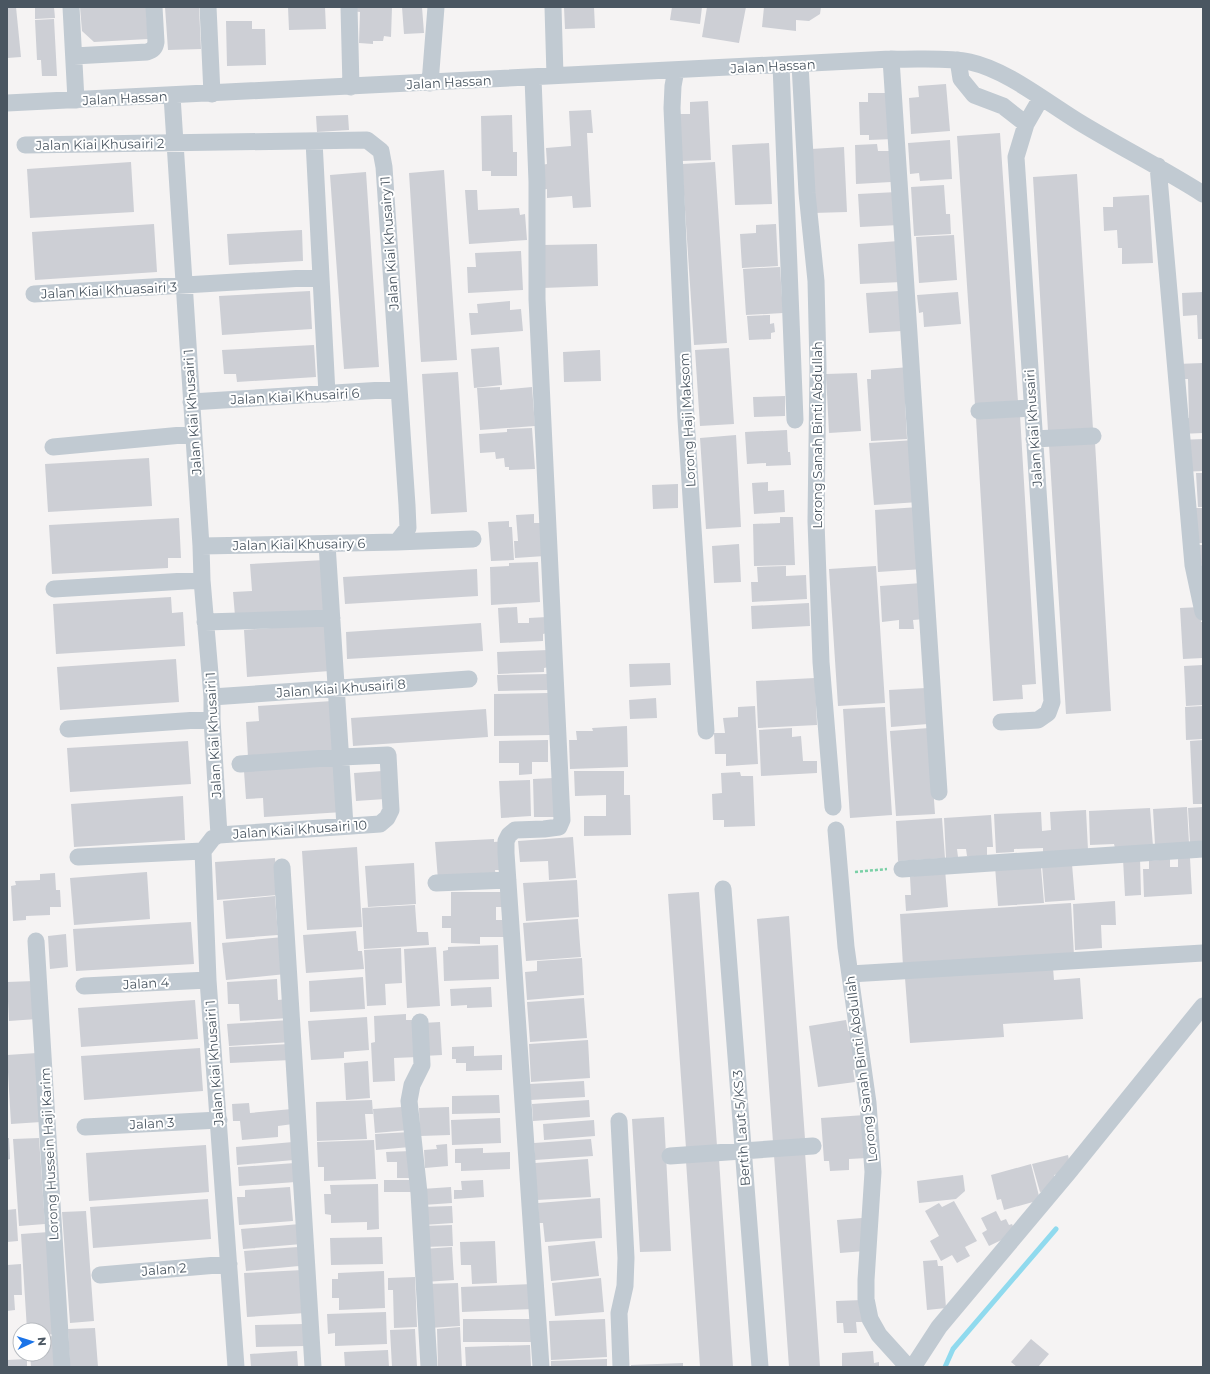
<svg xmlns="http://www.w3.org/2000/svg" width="1210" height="1374" font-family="Montserrat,sans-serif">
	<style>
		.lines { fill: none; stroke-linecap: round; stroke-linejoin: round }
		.stream { stroke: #90daee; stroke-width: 5 }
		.building { fill: #cdcfd5 }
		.path { stroke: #7ad0a6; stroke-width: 2.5; stroke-dasharray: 3 2; stroke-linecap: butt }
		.minor { stroke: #c1cad2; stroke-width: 17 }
		.labels { text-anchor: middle; stroke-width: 4; stroke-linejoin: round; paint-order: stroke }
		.street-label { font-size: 13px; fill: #4a5661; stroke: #fff }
	</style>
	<rect width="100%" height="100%" fill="#f5f3f3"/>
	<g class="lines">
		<path class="stream" d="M945 1367 953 1349 1056 1229"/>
	</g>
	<path class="building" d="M7 7H16L21 57 7 58Z
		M35 7H54L55 18 35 19Z
		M80 7H146L148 39 94 42 82 31Z
		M165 7H199L201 49 168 50Z
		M288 7H325L326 29 289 30Z
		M350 7H392L391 37 384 36 383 41H373V44L359 43 360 12 350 11Z
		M402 7H422L424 33 404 34Z
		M564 7H594L595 28 565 29Z
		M672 7H702L700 24 670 20Z
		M707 7H746L739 43 702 37Z
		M764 7H821L820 14 809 21 796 20V31L762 27Z
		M54 19 57 76H42L41 60H37L35 20Z
		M226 21H252V29H265L266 65 227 66Z
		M946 84 950 131 911 134 909 98 919 97 918 86Z
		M868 93H891L893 139 869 140V135H860L859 102H868Z
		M708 101 711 160 682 161 680 114H690V102Z
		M591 110 593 133H587L591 207 573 208 572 196 547 198V189L542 190 541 165 547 164 546 148 571 146 569 111Z
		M348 115 349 130 317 132 316 116Z
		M512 115 513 152H517V176H491V171H482L481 116Z
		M1000 133 1018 402 975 405 957 136Z
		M950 140 952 179 920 181 919 173 910 174 908 143Z
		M769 143 772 204 735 205 732 145Z
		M877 144 878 151H890L891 182 856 184 855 145Z
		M844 147 847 212 813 213 811 149Z
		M131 162 134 212 30 218 27 169Z
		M715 162 727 343 694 345 682 164Z
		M444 170 457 360 421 362 409 173Z
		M366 172 379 367 344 369 330 175Z
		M1077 174 1093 429 1048 431 1033 177Z
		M944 185 946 214H950L951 234 914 236 911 187Z
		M465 190H477L478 210 519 208 520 215 525 214 527 240 469 244Z
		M897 192 899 225 860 227 858 194Z
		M1149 195 1153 263 1122 264V248H1118L1117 230 1104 231 1103 207H1113V197Z
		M154 224 157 272 35 280 32 232Z
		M776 224 778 266 742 268 740 234 756 233V225Z
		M302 230 303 261 229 265 227 234Z
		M954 235 957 280 919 283 916 237Z
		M899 241 901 282 860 284 858 244Z
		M597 244 598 286 542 288V245Z
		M521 251 523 290 468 293 467 267H476L475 253Z
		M780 267 783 313 746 315 743 269Z
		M310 291 312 329 222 335 219 296Z
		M899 291 902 331 869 333 866 293Z
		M958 292 961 324 924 327 923 312 919 313 917 295Z
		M1203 292V339H1198L1197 315 1183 316 1182 293Z
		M510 301V310L521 309 523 331 471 335 469 313H478L477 304Z
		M770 315V324L774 323 775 332 771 333V339L749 340 747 316Z
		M314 345 316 377 237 382 236 374H224L222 350Z
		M499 347 502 385 474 388 471 349Z
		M729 348 734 424 700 426 695 350Z
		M600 350 601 381 564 382 563 352Z
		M1203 363V433L1180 434 1179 418H1189L1188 379H1177V364Z
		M910 367 905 401 907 439 871 441 867 379H871V370Z
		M458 372 467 512 431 514 422 374Z
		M857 373 861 431 829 433 826 374Z
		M500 387V390L532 387 535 426 480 430 477 388Z
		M785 396V416L754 417 753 397Z
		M1020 415 1036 684 1022 685 1023 699 993 701 976 418Z
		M532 428 535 469 509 470V467H505L504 458 496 459 495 452 480 453 479 434 507 432V429Z
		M787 430 788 452H790L791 465 766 466V463L747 464 745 432Z
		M736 435 741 527 706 529 700 438Z
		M1203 439V471L1180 472 1179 440Z
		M915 440 919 502 874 505 869 443Z
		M1095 442 1111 711 1066 714 1049 445Z
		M149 458 152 506 48 512 45 464Z
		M1196 473H1203V507H1198Z
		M768 482V491L784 490 785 512 754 514 752 483Z
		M678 484V508L653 509 652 485Z
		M919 507 923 569 878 572 875 510Z
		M1195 508H1203V543H1189Z
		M534 514V523H543L545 556 515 558 514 541H518L516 515Z
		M780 517H793L795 565 754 566 753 524 780 523Z
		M179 518 181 558H168V568L52 574 49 525Z
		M509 521V527H512L514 560 491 561 488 522Z
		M739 544 741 582 714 583 712 546Z
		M1198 545H1203V575Z
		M325 560 328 611 235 616 233 592 252 591 250 564Z
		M538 562 540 602 491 605 490 567 509 566V563Z
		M786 566V576L806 575 807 599 752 602 751 582H758L757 567Z
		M876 566 885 703 838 706 829 569Z
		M477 569 478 596 345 604 343 577Z
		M922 583 925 619 913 620 914 629H899V620L882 622 880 586Z
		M171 597 172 613 183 612 185 646 56 654 53 604Z
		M809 603 810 626 752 629 751 606Z
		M517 607 518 623H529V618L547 617V633L543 634V641L500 643 498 608Z
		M1200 607 1201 622H1203V658L1183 659 1180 608Z
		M481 623 483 651 347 659 346 632Z
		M326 624 330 671 247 677 244 630Z
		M549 650V667L544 668V672L498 674 497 652Z
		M176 659 179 702 60 710 57 667Z
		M670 663 671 685 630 687 629 664Z
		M1203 665V705L1186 706 1184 666Z
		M549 674V690L498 691 497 675Z
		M815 678 817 725 758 728 756 681Z
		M926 688 928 724 891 727 889 690Z
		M549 693 550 735 494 736V694Z
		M656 698 657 718 630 719 629 700Z
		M332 701 335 751 248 757 246 722 259 721 258 706Z
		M755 706 758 764 726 766V754H715L714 733H725L723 718 738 717V707Z
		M1203 706V739L1186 740 1185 707Z
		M885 707 892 815 850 818 843 709Z
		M486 709 488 737 353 746 351 718Z
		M627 726 628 767 570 769 569 740H577L576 731H593L592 728Z
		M792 728V737L801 736 803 761H817V773L761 776 759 730Z
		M929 728 935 814 896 816 890 731Z
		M548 740V762H532V774L519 775V763H499V741Z
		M1203 740V804H1193L1190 741Z
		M188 741 191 784 70 792 67 748Z
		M339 764 343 812 264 817 263 798 246 799 244 771Z
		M383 771 385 799 356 801 354 773Z
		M574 771H624V795H630L631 835 584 836V816H606V795L575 796Z
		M740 772 741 776H753L755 826 724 827V820H713L712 794 722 793 721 773Z
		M554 778 555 817H534L533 779Z
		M530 780 531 816 501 818 499 781Z
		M183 796 185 840 74 847 71 804Z
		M1187 807 1189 843 1155 845 1153 809Z
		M1203 807V842L1190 843 1188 808Z
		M1150 808 1153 846 1115 848 1114 844 1090 845 1089 811Z
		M1086 810 1088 850 1043 852V848L1014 849V852L996 853 994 814 1041 812 1042 831 1051 830 1050 812Z
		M991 815 993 847H987V856H967L966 849H957L958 857 946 858 944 818Z
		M942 818 945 858 898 861 896 821Z
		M573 837 576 878 549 880 548 861 520 862 518 841Z
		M494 839V842L504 841 506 870H495L496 877 438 880 435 842Z
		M357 847 362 927 307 930 302 851Z
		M275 858 277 895 217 900 215 862Z
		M1140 858 1141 895 1125 896 1123 859Z
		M1178 858H1190L1192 894 1144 897 1143 869H1149V861L1170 859V867H1178Z
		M414 863 416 904 368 907 365 866Z
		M1072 864 1075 900 1045 902 1042 865Z
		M995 866 1041 868 1044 903 998 906Z
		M945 869 948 907 906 911 905 895H911L910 877Z
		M147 872 150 919 74 925 70 878Z
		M55 873 56 890H60L61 907H50V915L26 916V920L13 921 11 886 16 885 15 881 40 880V874Z
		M577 880 579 917 526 921 523 883Z
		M451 892H506V907H496V920H505V937H480V944L451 943V928H442V916H451Z
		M699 892 717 1146 686 1148 668 894Z
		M275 896 278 935 226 939 223 901Z
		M1115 901 1116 925H1101L1102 948 1075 950 1073 904Z
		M1071 903 1074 955 903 966 900 914Z
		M415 905 417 932H428L429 945 364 949 362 908Z
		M789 916 805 1139 773 1142 757 919Z
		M578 919 581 957 526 961 523 923Z
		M191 922 194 964 76 971 73 929Z
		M356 931 358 951H362L364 969 306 973 303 935Z
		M66 934 68 967 50 969 48 936Z
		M283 937 286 974 226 980 222 943Z
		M498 945 499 979 444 981 443 951 448 950V947Z
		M436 947 440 1006 407 1008 404 949Z
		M401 948 402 983 385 984 386 1005 367 1006 364 950Z
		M582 958 584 995 527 1000 525 972 537 971V961Z
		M1053 968 1054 980 1080 978 1083 1019 1003 1024 1004 1037 910 1043 905 978Z
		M363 977 365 1009 310 1012 309 981Z
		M277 979 278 1000 288 999 289 1018 240 1021 239 1004H228L227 982Z
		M35 981 37 1019 9 1021 7 982Z
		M491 987 492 1007 467 1008V1005L451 1006 450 989Z
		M584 998 587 1038 530 1042 527 1002Z
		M195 1000 198 1039 81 1047 78 1008Z
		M406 1014V1020H416L418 1057 394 1058 395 1081 373 1082 371 1043 375 1042 374 1016Z
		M367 1017 369 1050 344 1052V1058L311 1060 308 1021Z
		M290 1020 291 1042 229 1046 227 1024Z
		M846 1020 848 1031H852L857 1069 853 1070 855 1082 818 1087 809 1026Z
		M440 1022 442 1055 423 1056 422 1023Z
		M588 1040 590 1078 531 1082 529 1044Z
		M290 1044 291 1060 230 1063 229 1047Z
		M474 1046V1056L502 1055V1070L466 1071V1063H456V1059H452V1047Z
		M200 1048 203 1091 84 1100 81 1056Z
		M37 1053 41 1122 11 1124 7 1055Z
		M368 1061 370 1098 346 1100 344 1063Z
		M584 1081 585 1097 530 1100 529 1084Z
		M499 1095 500 1113 452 1114V1096Z
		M372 1100 373 1114H365L367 1139 317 1141 316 1102Z
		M589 1100 590 1117 533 1121 532 1104Z
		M249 1103 250 1113 292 1109 293 1124 278 1126V1137L242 1140 240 1121H233L232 1104Z
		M402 1107 409 1130 375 1133 373 1109Z
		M449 1107 450 1135 420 1136 419 1108Z
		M865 1115 867 1158 849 1159V1170L830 1171 829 1161H824L821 1118Z
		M664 1117 671 1251 640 1252 632 1119Z
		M500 1118 501 1143 452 1145 451 1120Z
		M594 1120 595 1136 544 1140 543 1124Z
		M410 1132V1147L376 1150 375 1134Z
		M7 1138H9L10 1159 7 1160Z
		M39 1138 45 1224 19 1226 13 1139Z
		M591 1139 593 1156 535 1160 534 1143Z
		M374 1140 376 1179 324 1181V1167H318L317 1142Z
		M293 1142 294 1160 237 1165 236 1147Z
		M447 1144 448 1166 425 1168 424 1150 437 1149 436 1145Z
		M206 1145 209 1192 89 1201 86 1153Z
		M483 1148V1153L510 1152V1169L461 1171V1163H455V1149Z
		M411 1151 412 1178H397V1162H387L386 1152Z
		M805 1152 820 1367H789L774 1155Z
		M1068 1155 1070 1165 1063 1173 1054 1175 1057 1184 1053 1189 1040 1192 1032 1164Z
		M588 1159 591 1197 537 1200 535 1163Z
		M719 1159 733 1367H700L686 1161Z
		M295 1163 296 1182 239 1186 238 1167Z
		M1031 1164 1040 1200 1004 1210 1001 1199 997 1200 991 1175Z
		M963 1175 965 1191 956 1199 919 1203 917 1181Z
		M384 1180H413V1192H384Z
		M483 1180 484 1197 454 1199V1190H462L461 1181Z
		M378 1184 379 1229 367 1230V1222L331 1223V1215L325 1214 324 1194H331L330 1185Z
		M290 1187 293 1221 239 1225 237 1197H245V1190Z
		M451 1187 452 1203 423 1205 422 1189Z
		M600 1198 602 1238 545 1242 543 1223H539L538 1203Z
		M208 1199 211 1239 93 1248 90 1207Z
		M954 1201 977 1241 965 1247 970 1256 957 1263 952 1255 941 1261 930 1241 939 1236 925 1211 939 1203 942 1207Z
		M452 1206 453 1223 423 1225 422 1207Z
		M16 1209 18 1241 7 1242V1210Z
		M86 1211 94 1321 70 1323 62 1212Z
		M996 1211 1001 1221 1006 1219 1009 1225 1012 1224 1016 1233 989 1246 982 1233 987 1230 981 1218Z
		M862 1218 865 1251 840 1253 837 1220Z
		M300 1224 302 1244 243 1249 241 1229Z
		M452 1225 453 1246 424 1247 423 1226Z
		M49 1232 55 1334 44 1335V1330H27L21 1234Z
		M382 1237 383 1264 331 1265 330 1238Z
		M495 1241 497 1283 472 1284 471 1265H461L460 1242Z
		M595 1241 599 1276 551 1281 548 1246Z
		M298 1247 299 1266 246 1271 244 1251Z
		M452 1247 454 1280 425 1282 423 1249Z
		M937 1260 938 1266H943L946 1308 927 1310 923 1261Z
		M21 1264 22 1295H14L15 1310 7 1311V1265Z
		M303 1270 305 1313 247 1317 244 1273Z
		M384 1271 385 1308 339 1310V1298H332V1279H338V1273Z
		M415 1277 417 1327 394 1328 393 1290H388V1278Z
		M601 1278 604 1312 555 1316 552 1283Z
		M458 1283 460 1326 429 1328 427 1284Z
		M533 1284 534 1309 462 1312 461 1287Z
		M863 1300 864 1322H856L857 1333H844L843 1323H837L836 1301Z
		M386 1312 387 1344 335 1346V1333L328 1334 327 1314Z
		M463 1319H532V1342H463Z
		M605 1319 607 1357 551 1360 549 1321Z
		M305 1324V1346L256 1347 255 1325Z
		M460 1327 462 1367H438L437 1329Z
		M95 1328 98 1367H70L68 1329Z
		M415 1329 417 1367H392L390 1330Z
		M53 1336 56 1367H31L30 1354H44V1337Z
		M1031 1339 1049 1354 1038 1367H1017L1011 1362Z
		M530 1345 531 1367H466L465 1347Z
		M388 1350 389 1367H345L344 1352Z
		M297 1351 298 1367H251L250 1354Z
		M873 1351 874 1363 879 1362V1367H842V1353Z
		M27 1359V1367H7V1360Z
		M607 1359V1367H551V1361Z
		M683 1363V1367H631V1365Z"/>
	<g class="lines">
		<path class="path" d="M855 872 887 869"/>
		<path class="minor" d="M71 7 76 100
			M208 7 212 94
			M349 7 351 87
			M553 7 555 76
			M74 56 147 52C153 50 155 48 156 42L154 7
			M891 59 939 792
			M958 60 961 79 974 95 1003 106 1026 124
			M800 64 807 193 816 281 818 368 816 521 821 662 833 807
			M781 65 795 420
			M676 70 673 86 672 108 686 419 706 731
			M533 78 537 182V299L562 820 559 827 544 829 515 830 509 835 506 841V853L541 1367
			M430 83 436 7
			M172 96 201 546 202 580 212 697V719L219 835 213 838 203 851 208 980 236 1367
			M7 103 891 59C916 60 946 57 970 62 1007 70 1046 102 1079 122 1120 147 1162 168 1203 194
			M314 141 327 394
			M25 145 367 140 381 151 384 167 407 505 408 528 397 542
			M1158 166 1193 565 1203 612
			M34 294 321 277
			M191 402 399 389
			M979 411 1031 408
			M1034 439 1093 436
			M53 447 193 434
			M327 544 345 826
			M201 546 397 542 473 539
			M54 589 202 580
			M205 622 332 618
			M212 697 469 679
			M1001 722 1038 720 1048 713 1052 702 1016 157 1026 124 1041 98
			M68 729 212 719
			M836 830 846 947 868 1103 873 1172 866 1280V1299L870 1319 879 1335 908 1367
			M219 835 380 824 387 818 391 810 388 755 341 757 240 764
			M78 857 203 851
			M282 867 313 1367
			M902 869 1203 849
			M436 883 508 880
			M723 889 760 1367
			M36 941 62 1367
			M850 974 1203 953
			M84 986 208 980
			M420 1022 422 1065 412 1085 409 1101 419 1193 429 1367
			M619 1121 626 1258 625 1286 619 1313 621 1367
			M85 1127 219 1120
			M670 1156 813 1146
			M100 1275 229 1264
			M913 1367 939 1327 1068 1173 1203 1006"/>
	</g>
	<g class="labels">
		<g class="street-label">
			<text transform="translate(773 66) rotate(-3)" y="5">Jalan Hassan</text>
			<text transform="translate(449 82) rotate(-3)" y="5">Jalan Hassan</text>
			<text transform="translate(125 98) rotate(-3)" y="5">Jalan Hassan</text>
			<text transform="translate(100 144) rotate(-1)" y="5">Jalan Kiai Khusairi 2</text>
			<text transform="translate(389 243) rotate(-94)" y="5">Jalan Kiai Khusairy 11</text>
			<text transform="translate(109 290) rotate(-3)" y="5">Jalan Kiai Khuasairi 3</text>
			<text transform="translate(295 396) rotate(-3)" y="5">Jalan Kiai Khusairi 6</text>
			<text transform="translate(192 412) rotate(-94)" y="5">Jalan Kiai Khusairi 1</text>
			<text transform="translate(687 420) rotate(-93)" y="5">Lorong Haji Maksom</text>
			<text transform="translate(1033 428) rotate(-94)" y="5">Jalan Kiai Khusairi</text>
			<text transform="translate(817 435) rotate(-90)" y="5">Lorong Sanah Binti Abdullah</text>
			<text transform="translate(299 544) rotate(-1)" y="5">Jalan Kiai Khusairy 6</text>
			<text transform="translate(341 688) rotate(-4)" y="5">Jalan Kiai Khusairi 8</text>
			<text transform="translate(213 735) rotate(-93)" y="5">Jalan Kiai Khusairi 1</text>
			<text transform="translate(300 829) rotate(-4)" y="5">Jalan Kiai Khusairi 10</text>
			<text transform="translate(146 983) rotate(-3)" y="5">Jalan 4</text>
			<text transform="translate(214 1063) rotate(-94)" y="5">Jalan Kiai Khusairi 1</text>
			<text transform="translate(861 1069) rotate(-97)" y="5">Lorong Sanah Binti Abdullah</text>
			<text transform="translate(152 1123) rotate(-3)" y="5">Jalan 3</text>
			<text transform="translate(741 1128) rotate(-94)" y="5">Bertih Laut 5/KS 3</text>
			<text transform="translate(49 1154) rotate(-93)" y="5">Lorong Hussein Haji Karim</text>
			<text transform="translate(164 1269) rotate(-5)" y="5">Jalan 2</text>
		</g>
	</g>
	<rect width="1210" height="1374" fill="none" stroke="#4a5661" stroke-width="16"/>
	<g transform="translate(32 1342) rotate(86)"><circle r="19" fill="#ffffff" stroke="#b7bbc0"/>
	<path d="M0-3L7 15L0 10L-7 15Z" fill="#1a73e8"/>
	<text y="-6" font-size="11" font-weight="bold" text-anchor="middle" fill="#4a5661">N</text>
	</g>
</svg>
